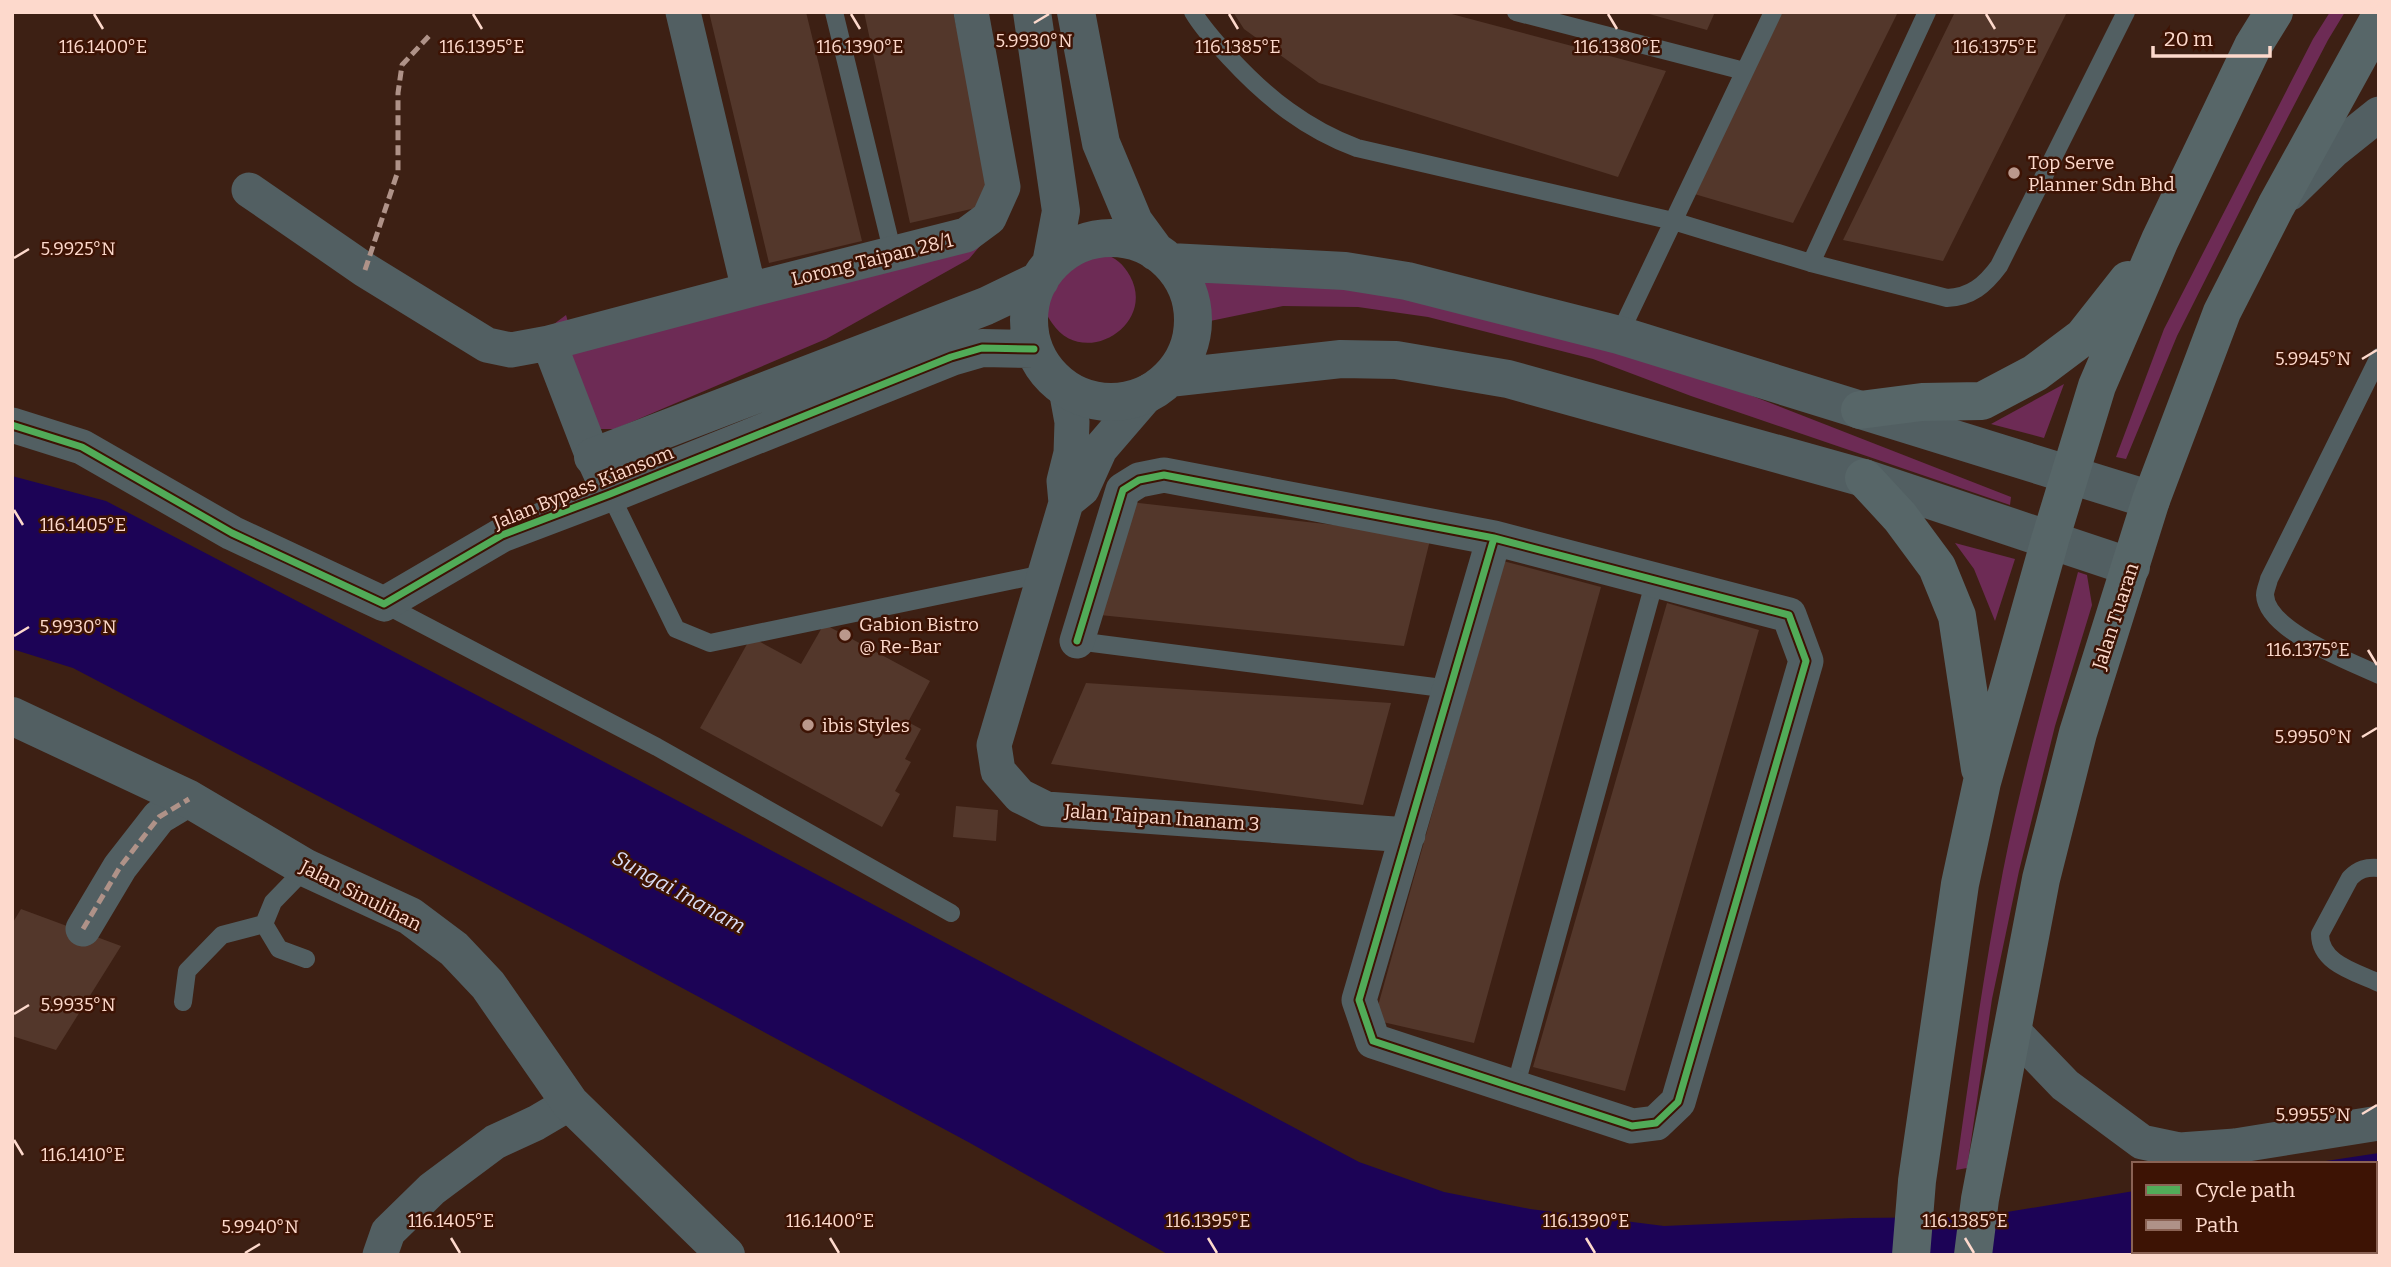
<svg xmlns="http://www.w3.org/2000/svg" width="2391" height="1267" font-family="Bitter,serif">
	<style>
		.green { fill: #6d2b55 }
		.water { fill: #1c0356 }
		.building { fill: #53372b }
		.lines { fill: none; stroke-linecap: round; stroke-linejoin: round }
		.service { stroke: #525f62; stroke-width: 18 }
		.minor { stroke: #525f62; stroke-width: 35 }
		.tertiary { stroke: #525f62; stroke-width: 38 }
		.primary { stroke: #576668; stroke-width: 38 }
		.quiet { stroke: #af9288; stroke-width: 5; stroke-dasharray: 10 5; stroke-linecap: butt }
		.cycleway-casing { stroke: #3d1304; stroke-width: 11 }
		.cycleway { stroke: #51ab58; stroke-width: 7 }
		.ticks { fill: none; stroke: #fdd9cc; stroke-width: 2.5 }
		.poi-dot { fill: #ba988c; stroke: #3d1304; stroke-width: 2.5 }
		.labels { text-anchor: middle; stroke-width: 5; stroke-linejoin: round; paint-order: stroke }
		.poi-label { font-size: 19px; fill: #fdd9cc; stroke: #3d1304; text-anchor: start }
		.street-label { font-size: 19px; fill: #fdd9cc; stroke: #3d1304 }
		.water-label { font-size: 21px; font-style: italic; fill: #daddf6; stroke: #3d1304 }
		.ticks-label { font-size: 18px; text-anchor: middle; fill: #fdd9cc; stroke: #3d1304; stroke-width: 5; stroke-linejoin: round; paint-order: stroke }
	</style>
	<rect width="100%" height="100%" fill="#3d2014"/>
	<path class="green" d="M2330 12H2345L2328 40 2263 165 2177 336 2126 459 2116 457 2164 329 2313 39Z
		M985 240 969 259 826 339 615 429H597L550 327 566 315 574 342Z
		M1081 251C1103 251 1119 256 1130 276 1157 325 1083 370 1052 323 1047 316 1043 307 1043 299 1044 289 1061 266 1066 257Z
		M1276 260 1673 365 2011 497 2010 505 1691 396 1593 359 1428 317 1358 307 1283 306 1181 327 1186 266Z
		M2064 384 2044 438 1991 424Z
		M1955 543 2015 559 1995 621 1974 569Z
		M2078 572 2087 575 2092 605 2055 726 2019 871 1992 999 1967 1168 1956 1170C1970 1070 1984 970 2003 871 2023 770 2052 671 2078 572Z"/>
	<path class="water" d="M12 476 106 501 631 776 1359 1162 1444 1192 1530 1209 1664 1226 1853 1218 1977 1217 2134 1191V1251H2375V1164H2306L2379 1153V1255H1169L970 1143 582 934 73 668 12 649Z"/>
	<path class="building" d="M709 12H806L862 241 769 263Z
		M864 12H953L992 189 980 207 910 223Z
		M1233 12H1444L1666 71 1618 177 1319 83 1244 29Z
		M1642 12H1715L1707 30Z
		M1777 12H1898L1793 223 1691 193Z
		M1955 12H2067L1943 261 1843 240Z
		M1130 502 1431 536 1404 646 1090 614Z
		M1503 561 1601 587 1474 1043 1374 1020Z
		M1667 603 1759 630 1625 1091 1533 1067Z
		M824 624 930 681 908 722 921 729 905 759 911 762 895 791 900 794 882 827 700 728 751 637 801 664Z
		M1086 683 1391 703 1363 805 1051 764Z
		M956 806 998 810 996 841 953 837Z
		M21 909 121 946 56 1050 12 1036V924Z"/>
	<g class="lines">
		<path class="service" d="M834 12 893 254
			M1193 12C1203 29 1217 44 1230 58 1267 98 1306 129 1357 148L1673 221 1811 263 1947 298C1971 297 1985 285 1999 266L2126 12
			M1516 12 1744 71
			M1811 263 1927 12
			M1619 335 1773 12
			M2379 357 2269 579C2268 584 2265 590 2265 595 2267 631 2350 661 2379 675
			M610 494 676 629 710 643 1043 574
			M384 604 657 747 951 913
			M1077 641 1450 689
			M2379 868C2366 867 2359 869 2350 878L2320 934C2320 964 2356 972 2379 983
			M306 959 279 949 264 924 273 902 306 868
			M183 1002 187 971 222 935 264 924
			M1515 1088 1655 580"/>
		<path class="minor" d="M2290 193 2334 150 2379 114
			M749 290 966 235 989 218 1003 187 971 12
			M549 343 749 290 683 12
			M1066 389 1072 422 1071 453 1064 481 1066 503 994 745 998 771 1020 796 1046 809 1408 835
			M12 425 82 447 232 533 384 604 502 535 610 494 593 457 549 343 511 350 487 345 365 270 249 190
			M1071 498 1082 489 1100 449 1150 391
			M1077 641 1123 490 1139 480 1164 475 1494 538 1789 615 1806 661 1678 1102 1656 1123 1632 1126 1373 1041 1359 1000 1494 538
			M83 929 120 867 159 817 189 799
			M2012 1030 2065 1085 2142 1142 2180 1150 2235 1146 2379 1123
			M380 1255 388 1232 432 1189 495 1142 536 1123 570 1103"/>
		<path class="tertiary" d="M1032 12 1061 211 1051 264
			M1076 12 1101 143 1134 222 1156 252
			M1029 320a82 82 0 1 1 164 0a82 82 0 1 1-164 0Z
			M1170 262 1345 271 1407 281 1619 335 2151 500
			M1169 378 1341 359 1396 360 1508 379 1864 478 2131 567
			M593 457 986 306 1040 280
			M610 494 951 357 982 348 1034 349
			M12 716 189 799 306 868 410 916 454 949 488 985 570 1103 726 1255"/>
		<path class="primary" d="M1860 410 1922 402 1982 401 2035 373 2083 337 2128 280
			M1864 478 1900 517 1937 567 1957 616 1980 769
			M1911 1255 1917 1181 1960 884 1982 782 2050 540 2097 386 2160 240 2253 46 2274 12
			M1973 1255 1980 1199 2041 879 2078 733 2151 500 2222 312 2276 206 2379 19"/>
		<path class="quiet" d="M365 270 398 171V93L402 65 429 36
			M83 929 120 867 159 817 189 799"/>
		<defs>
			<path id="cycleway" d="M12 425 82 447 232 533 384 604 502 535 610 494 951 357 982 348 1034 349
				M1077 641 1123 490 1139 480 1164 475 1494 538 1789 615 1806 661 1678 1102 1656 1123 1632 1126 1373 1041 1359 1000 1494 538"/>
		</defs>
		<use href="#cycleway" class="cycleway-casing"/>
		<use href="#cycleway" class="cycleway"/>
	</g>
	<path class="ticks" d="M94 14 103 29M473 14 482 29M851 14 860 29M1229 14 1238 29M1608 14 1617 29M1986 14 1995 29M1034 23 1049 14M14 258 29 249M2362 359 2377 350M14 510 23 525M14 636 29 627M2368 650 2377 665M2362 737 2377 728M14 1014 29 1005M2362 1114 2377 1105M14 1140 23 1155M451 1238 460 1253M830 1238 839 1253M1208 1238 1217 1253M1586 1238 1595 1253M1965 1238 1974 1253M245 1253 260 1244"/>
	<g class="poi-dot">
		<circle cx="2014" cy="173" r="7"/>
		<circle cx="845" cy="635" r="7"/>
		<circle cx="808" cy="725" r="7"/>
	</g>
	<g class="labels">
		<g class="poi-label">
			<text x="2028" y="169">Top Serve<tspan x="2028" dy="22">Planner Sdn Bhd</tspan></text>
			<text x="859" y="631">Gabion Bistro<tspan x="859" dy="22">@ Re-Bar</tspan></text>
			<text x="822" y="732">ibis Styles</text>
		</g>
		<g class="street-label">
			<text transform="translate(872 259) rotate(-14)" y="7">Lorong Taipan 28/1</text>
			<text transform="translate(583 487) rotate(-22)" y="7">Jalan Bypass Kiansom</text>
			<text transform="translate(2115 616) rotate(-72)" y="7">Jalan Tuaran</text>
			<text transform="translate(1162 817) rotate(4)" y="7">Jalan Taipan Inanam 3</text>
			<text transform="translate(361 895) rotate(27)" y="7">Jalan Sinulihan</text>
		</g>
		<g class="water-label">
			<text transform="translate(679 892) rotate(29)" y="7">Sungai Inanam</text>
		</g>
	</g>
	<g class="ticks-label">
		<text x="1034" y="47">5.9930°N</text>
		<text x="103" y="53">116.1400°E</text>
		<text x="482" y="53">116.1395°E</text>
		<text x="860" y="53">116.1390°E</text>
		<text x="1238" y="53">116.1385°E</text>
		<text x="1617" y="53">116.1380°E</text>
		<text x="1995" y="53">116.1375°E</text>
		<text x="78" y="255">5.9925°N</text>
		<text x="2313" y="365">5.9945°N</text>
		<text x="83" y="531">116.1405°E</text>
		<text x="78" y="633">5.9930°N</text>
		<text x="2308" y="656">116.1375°E</text>
		<text x="2313" y="743">5.9950°N</text>
		<text x="78" y="1011">5.9935°N</text>
		<text x="2313" y="1121">5.9955°N</text>
		<text x="83" y="1161">116.1410°E</text>
		<text x="451" y="1227">116.1405°E</text>
		<text x="830" y="1227">116.1400°E</text>
		<text x="1208" y="1227">116.1395°E</text>
		<text x="1586" y="1227">116.1390°E</text>
		<text x="1965" y="1227">116.1385°E</text>
		<text x="260" y="1233">5.9940°N</text>
	</g>
	<rect width="2391" height="1267" fill="none" stroke="#fdd9cc" stroke-width="28"/>
	<rect x="2132" y="1162" width="245" height="91" fill="#3d1304" stroke="#8a6254" stroke-width="2"/>
	<rect x="2146" y="1185" width="35" height="10" fill="#51ab58" stroke="#8a6254" stroke-width="2"/>
	<text x="2195" y="1197" font-size="21" fill="#fdd9cc">Cycle path</text>
	<rect x="2146" y="1220" width="35" height="10" fill="#af9288" stroke="#8a6254" stroke-width="2"/>
	<text x="2195" y="1232" font-size="21" fill="#fdd9cc">Path</text>
	<path d="M2153 46v10h117v-10" fill="none" stroke="#fdd9cc" stroke-width="3.5"/>
	<text x="2164" y="46" font-size="21" fill="#fdd9cc" stroke="#3d1304" stroke-width="5" paint-order="stroke">20 m</text>
</svg>
